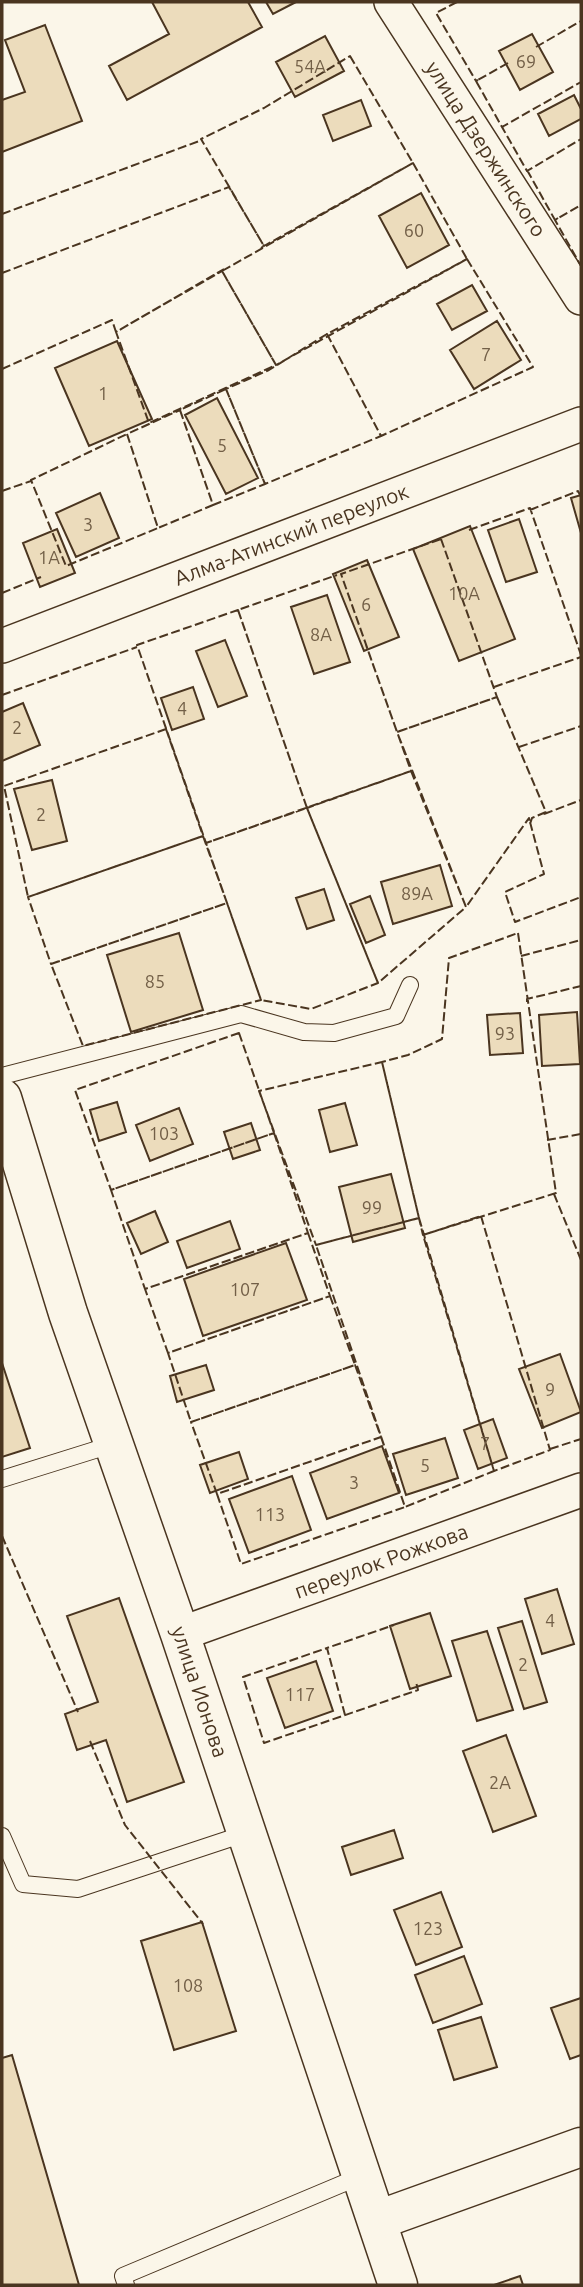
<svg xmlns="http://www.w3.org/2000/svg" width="583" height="2287" font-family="Ubuntu,sans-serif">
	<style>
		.building { fill: #ecdcbc; stroke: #4a3520; stroke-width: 2 }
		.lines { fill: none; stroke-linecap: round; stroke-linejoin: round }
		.service-casing { stroke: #4a3520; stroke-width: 18 }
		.minor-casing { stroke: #4a3520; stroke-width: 36 }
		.primary-casing { stroke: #4a3520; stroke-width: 41 }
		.service { stroke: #fbf6e9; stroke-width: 16 }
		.minor { stroke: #fbf6e9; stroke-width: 33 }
		.primary { stroke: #fbf6e9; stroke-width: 38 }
		.fence { stroke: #4a3520; stroke-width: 2; stroke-dasharray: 9 3.5; stroke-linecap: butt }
		.labels { text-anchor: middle; stroke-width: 5; stroke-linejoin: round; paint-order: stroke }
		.number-label { font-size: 18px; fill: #725f47 }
		.street-label { font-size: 21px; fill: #4a3520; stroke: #fbf6e9 }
	</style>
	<rect width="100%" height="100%" fill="#fbf6e9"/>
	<path class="building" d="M152 2H248L262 27 127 100 109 66 169 34Z
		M266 2H296L273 14Z
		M45 25 82 121 2 152V100L25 92 5 40Z
		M532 34 553 72 520 90 499 51Z
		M325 36 344 71 295 97 276 62Z
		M574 95 581 109V119L549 136 538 114Z
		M361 100 371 126 333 141 323 115Z
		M421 193 449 245 407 268 379 216Z
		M472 285 487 311 452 330 437 304Z
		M497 321 521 360 474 389 450 350Z
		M117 341 152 419 89 446 55 368Z
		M217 398 258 478 226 494 185 415Z
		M100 493 119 538 76 557 56 513Z
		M581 495V533L571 498Z
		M519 519 537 572 506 582 488 530Z
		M470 526 515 639 459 661 413 549Z
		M57 529 75 573 40 587 23 543Z
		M367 560 399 637 364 651 333 574Z
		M327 595 350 662 314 674 291 607Z
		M225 640 247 696 218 707 196 651Z
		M193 687 204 719 172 730 161 698Z
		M23 703 40 745 2 761V712Z
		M52 780 67 841 32 850 14 789Z
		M440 865 452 906 393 924 381 882Z
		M324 889 334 920 307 929 296 898Z
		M370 896 385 935 366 943 350 904Z
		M179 933 203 1010 131 1032 107 955Z
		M577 1012 580 1064 542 1066 539 1015Z
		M520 1013 523 1053 490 1055 487 1015Z
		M117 1102 126 1132 99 1141 90 1110Z
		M345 1103 357 1145 330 1152 319 1110Z
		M179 1108 193 1144 150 1161 136 1125Z
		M251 1123 260 1150 233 1159 224 1132Z
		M391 1174 405 1228 353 1242 339 1187Z
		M155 1211 168 1242 141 1254 127 1223Z
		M230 1221 240 1249 187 1268 177 1241Z
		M286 1243 307 1300 203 1336 184 1279Z
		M560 1354 581 1412 542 1428 519 1369Z
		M2 1363 30 1448 2 1457Z
		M206 1365 214 1390 177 1402 170 1376Z
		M493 1419 507 1458 478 1469 464 1430Z
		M445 1438 458 1478 406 1495 393 1454Z
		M382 1446 399 1493 327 1519 310 1473Z
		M239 1452 248 1479 210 1493 200 1465Z
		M292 1476 311 1530 249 1553 229 1499Z
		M557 1589 574 1644 542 1654 525 1599Z
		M119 1598 184 1782 127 1802 106 1740 77 1750 65 1714 98 1702 67 1616Z
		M430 1613 451 1676 410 1689 390 1626Z
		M522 1621 547 1702 524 1709 498 1628Z
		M487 1631 513 1710 477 1721 452 1641Z
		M316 1661 333 1711 285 1728 267 1678Z
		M506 1735 536 1816 493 1832 463 1751Z
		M394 1830 403 1858 351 1875 342 1847Z
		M441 1892 462 1947 416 1965 394 1910Z
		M202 1922 236 2031 174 2050 141 1941Z
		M464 1956 482 2004 433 2023 415 1975Z
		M581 1998V2055L570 2059 551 2008Z
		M481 2017 497 2067 454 2080 438 2030Z
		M12 2055 79 2285H2V2058Z
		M520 2276 523 2285H494Z"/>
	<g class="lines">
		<defs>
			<path id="service" d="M2 1076 241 1014 304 1032 334 1033 396 1016 410 985
				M2 1479 114 1444
				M2 1836 23 1884 78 1889 247 1833
				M126 2285 123 2276 361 2176"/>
			<g id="minor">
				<path id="s1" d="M391 2 581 298"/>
				<path id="s2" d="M2 646 581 424"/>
				<path id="s3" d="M180 1634 581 1490"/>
			</g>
			<g id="primary">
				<path id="s4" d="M2 1098 68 1313 180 1634 398 2285"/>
				<path d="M378 2220 581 2147"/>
			</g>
		</defs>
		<use href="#service" class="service-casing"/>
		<use href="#minor" class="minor-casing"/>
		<use href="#primary" class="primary-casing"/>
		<use href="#service" class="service"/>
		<use href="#minor" class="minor"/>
		<use href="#primary" class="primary"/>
		<path class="fence" d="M457 2 436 13 476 81 478 80
			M536 47 581 21
			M350 56 413 163 264 246 201 139 264 108Z
			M508 63 476 81 502 127 581 82
			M504 126 502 127 527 171 581 139
			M413 163 467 259 276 365 222 271Z
			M527 170 555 220 581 205
			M2 214 202 140
			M558 218 555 220 581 266
			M467 259 533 367 381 436 327 334Z
			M222 271 276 365 149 423 116 332Z
			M2 273 229 187 264 246 261 248
			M327 334 381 436 265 484 226 389 269 370Z
			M2 369 112 320 116 332 224 269
			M226 389 265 484 213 505 180 410Z
			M180 410 213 505 158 528 127 434Z
			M127 434 158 528 66 566 31 480Z
			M2 491 31 481
			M530 510 578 491 581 497
			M469 530 530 508 581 655
			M441 539 497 697 397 732 341 574Z
			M2 593 41 577
			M238 610 307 808 206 843 137 645Z
			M494 687 581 657
			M2 695 137 647
			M497 697 546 812 532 818 530 824 529 818 466 907 397 732Z
			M166 729 203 836 28 897 4 786Z
			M519 747 581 726
			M411 771 466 907 378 983 307 808Z
			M307 808 378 983 311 1009 261 1000 206 843 411 771 366 645
			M307 808 238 610 337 575
			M544 814 581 800
			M530 822 544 874 505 892 515 922 581 897
			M203 836 227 903 51 964 28 897Z
			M227 903 261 1000 83 1046 51 964Z
			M518 933 556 1193 423 1235 382 1062 408 1055 442 1039 449 958Z
			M521 956 581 940
			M527 1002V999L581 986
			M239 1033 274 1133 111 1190 75 1090Z
			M382 1062 419 1218 316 1245 259 1091Z
			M274 1133 308 1233 145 1289 111 1190Z
			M547 1140 581 1134
			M554 1194 581 1260
			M481 1216 550 1450 494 1471 423 1235Z
			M419 1218 494 1471 405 1507 316 1245Z
			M308 1233 330 1296 168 1353 145 1289Z
			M330 1296 355 1365 191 1422 168 1353Z
			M355 1365 381 1437 217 1494 191 1422Z
			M381 1437 405 1507 241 1564 217 1494Z
			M550 1449 581 1439
			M2 1536 78 1712
			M345 1715 327 1648 243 1677 264 1743 418 1690 416 1682
			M345 1715 327 1648 394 1625
			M90 1741 125 1825 203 1924"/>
	</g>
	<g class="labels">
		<g class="number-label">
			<text x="526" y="68">69</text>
			<text x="310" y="73">54А</text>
			<text x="414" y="237">60</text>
			<text x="486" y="361">7</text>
			<text x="103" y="400">1</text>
			<text x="222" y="452">5</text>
			<text x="88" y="531">3</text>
			<text x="49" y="564">1А</text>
			<text x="464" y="600">10А</text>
			<text x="366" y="611">6</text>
			<text x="321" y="641">8А</text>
			<text x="182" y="715">4</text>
			<text x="17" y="734">2</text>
			<text x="41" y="821">2</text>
			<text x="417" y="900">89А</text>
			<text x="155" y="988">85</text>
			<text x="505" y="1040">93</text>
			<text x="164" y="1140">103</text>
			<text x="372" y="1214">99</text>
			<text x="245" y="1296">107</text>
			<text x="550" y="1396">9</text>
			<text x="485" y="1450">7</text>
			<text x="425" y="1472">5</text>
			<text x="354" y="1489">3</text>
			<text x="270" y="1521">113</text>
			<text x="550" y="1627">4</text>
			<text x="523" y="1671">2</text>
			<text x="300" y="1701">117</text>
			<text x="500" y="1789">2А</text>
			<text x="428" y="1935">123</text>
			<text x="188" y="1992">108</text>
		</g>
		<g class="street-label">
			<text dy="7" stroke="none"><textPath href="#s1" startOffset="175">улица Дзержинского</textPath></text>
			<text dy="7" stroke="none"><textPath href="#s2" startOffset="310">Алма-Атинский переулок</textPath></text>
			<text dy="7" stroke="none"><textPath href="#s3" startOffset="214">переулок Рожкова</textPath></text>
			<text dy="7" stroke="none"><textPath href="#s4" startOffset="626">улица Ионова</textPath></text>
		</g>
	</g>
	<rect width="583" height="2287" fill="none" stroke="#4a3520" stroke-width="7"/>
</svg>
